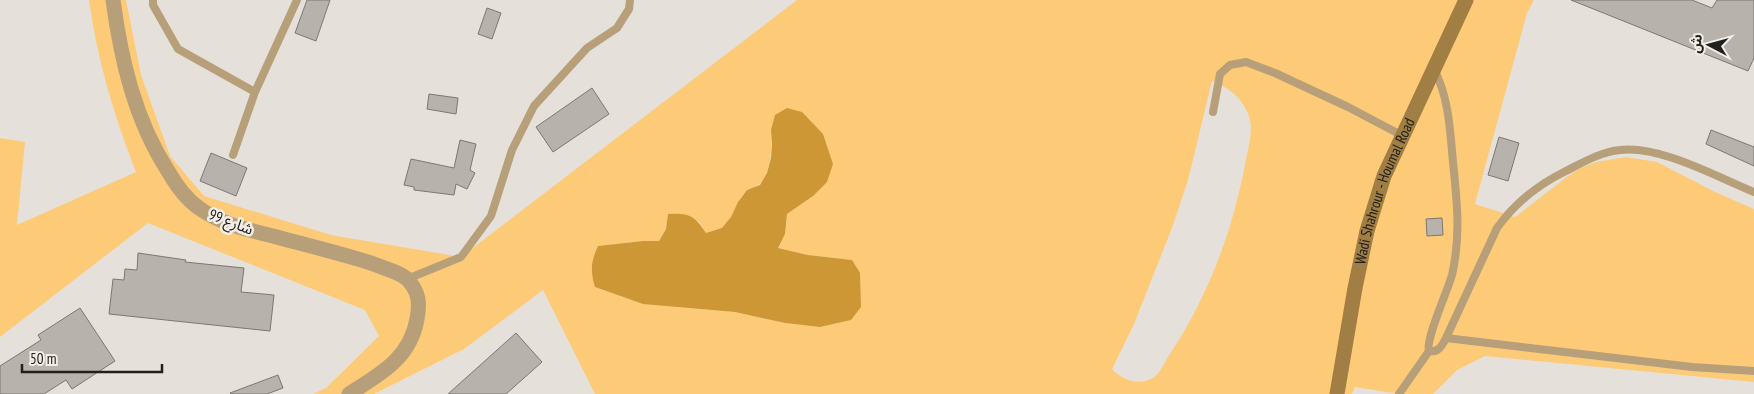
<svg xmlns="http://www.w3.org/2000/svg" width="1754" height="394" font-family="'PT Sans Narrow','Noto Sans Arabic',sans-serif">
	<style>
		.green { fill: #fdca78; fill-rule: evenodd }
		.forest { fill: #ce9735 }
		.building { fill: #b7b3ac; stroke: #7c7771 }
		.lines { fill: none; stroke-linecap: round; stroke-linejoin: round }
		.lane { stroke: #b79f7a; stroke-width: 8 }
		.street { stroke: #b79f7a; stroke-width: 15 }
		.secondary { stroke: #a17e44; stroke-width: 15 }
		.labels { text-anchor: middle; stroke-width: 5; stroke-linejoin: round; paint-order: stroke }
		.street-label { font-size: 15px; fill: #21201d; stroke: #f2eee7 }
	</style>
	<rect width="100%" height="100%" fill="#e5e1da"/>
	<path class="green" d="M89 0H126L141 75 170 156 204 196 331 235 461 257 797 0H1534L1527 13 1475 204 1515 217 1568 176 1581 168 1596 162 1626 157 1657 162 1713 191 1754 209V382L1485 356 1457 370 1433 394H1399L1355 387 1352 394H595L543 290 464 349 374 394H313L326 388 379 336 365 310 148 223 0 337V138L25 142 17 225 136 172C114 116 97 59 89 0ZM1212 81C1230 88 1245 100 1250 120 1253 135 1247 150 1245 165 1232 233 1207 299 1168 357 1164 364 1159 374 1153 378 1138 386 1122 380 1112 369L1134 324 1172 228 1188 180ZM771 130 813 196 787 214 785 234 778 248 808 255 852 260 851 320 820 327 785 323 735 312 677 307 626 298 595 287 598 246 643 241H659L666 229 668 215 699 222 706 234C711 232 717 231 721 229 732 222 735 206 742 196 747 189 752 190 758 185 772 176 772 145 771 130Z"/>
	<path class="forest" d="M787 108 802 112 823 134 833 164 827 182 813 196 787 214 785 234 778 248 808 255 852 260 860 273 861 307 851 320 820 327 785 323 735 312 643 304 595 287C590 271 591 261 598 246L643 241H659L666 229 668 214C689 213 694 215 706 233L722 228 731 217 738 202 747 190 760 185 767 173 771 158 772 144 771 130 775 115Z"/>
	<path class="building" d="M307 0H330L316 41 295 33Z
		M1571 0H1692L1712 8 1717 0H1754V58L1748 71Z
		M487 8 501 13 492 39 478 34Z
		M592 88 609 114 553 152 536 127Z
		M429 94 458 98 456 114 427 109Z
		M1711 130 1754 147V166L1706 144Z
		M1499 137 1519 143 1508 181 1488 175Z
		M460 140 476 144 470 170 475 173 467 189 456 184 454 195 414 190V187L404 185 411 159 454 168Z
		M211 153 247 168 236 196 200 181Z
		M1442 218 1443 235 1427 236 1426 219Z
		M138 253 186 260 185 262 244 268 241 292 274 295 270 331 109 314 113 279 124 280 125 269 137 270Z
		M80 308 115 361 72 389 66 380 44 394H0V366L41 340 38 335Z
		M516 333 542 362 506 394H448Z
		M278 375 283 388 267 394H231L230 393Z"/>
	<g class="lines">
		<path class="lane" d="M153 0V5L178 49 255 92
			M1434 69C1449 98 1450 130 1453 162 1457 201 1461 236 1452 275 1448 290 1425 340 1429 351 1438 353 1442 346 1446 338L1497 228C1514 204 1538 185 1564 172 1582 163 1600 152 1620 150 1660 145 1717 177 1754 192
			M1213 112 1220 74 1230 65 1246 62 1275 73 1348 107 1403 136
			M233 155 255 92 297 0
			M407 279 461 257 491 216 512 150 534 106 587 48 617 28 629 9 630 0
			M1446 338 1692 367 1754 371
			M1399 394 1429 351"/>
		<path class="street" d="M113 0C121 60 135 120 168 171 176 185 186 199 199 208 221 224 248 230 273 236 306 245 339 253 371 263 381 267 402 273 408 280 419 292 420 303 417 319 410 359 380 374 349 394"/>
		<path class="secondary" id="s1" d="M1337 394 1355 288 1367 231 1384 176 1466 0"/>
	</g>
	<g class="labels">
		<g class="street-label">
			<text dy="5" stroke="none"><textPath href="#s1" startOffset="209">Wadi Shahrour - Houmal Road</textPath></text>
			<text transform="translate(231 222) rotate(21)" y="5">شارع 99</text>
		</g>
	</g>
	<g transform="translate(1709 45) rotate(276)" stroke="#f2eee7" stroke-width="4" paint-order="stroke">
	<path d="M0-4L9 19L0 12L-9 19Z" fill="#21201d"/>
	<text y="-8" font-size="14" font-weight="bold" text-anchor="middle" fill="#21201d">ش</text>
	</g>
	<path d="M22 364v8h140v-8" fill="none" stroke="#21201d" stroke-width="2.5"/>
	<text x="30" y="364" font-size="15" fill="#21201d" stroke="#f2eee7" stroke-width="4" paint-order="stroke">50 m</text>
</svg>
